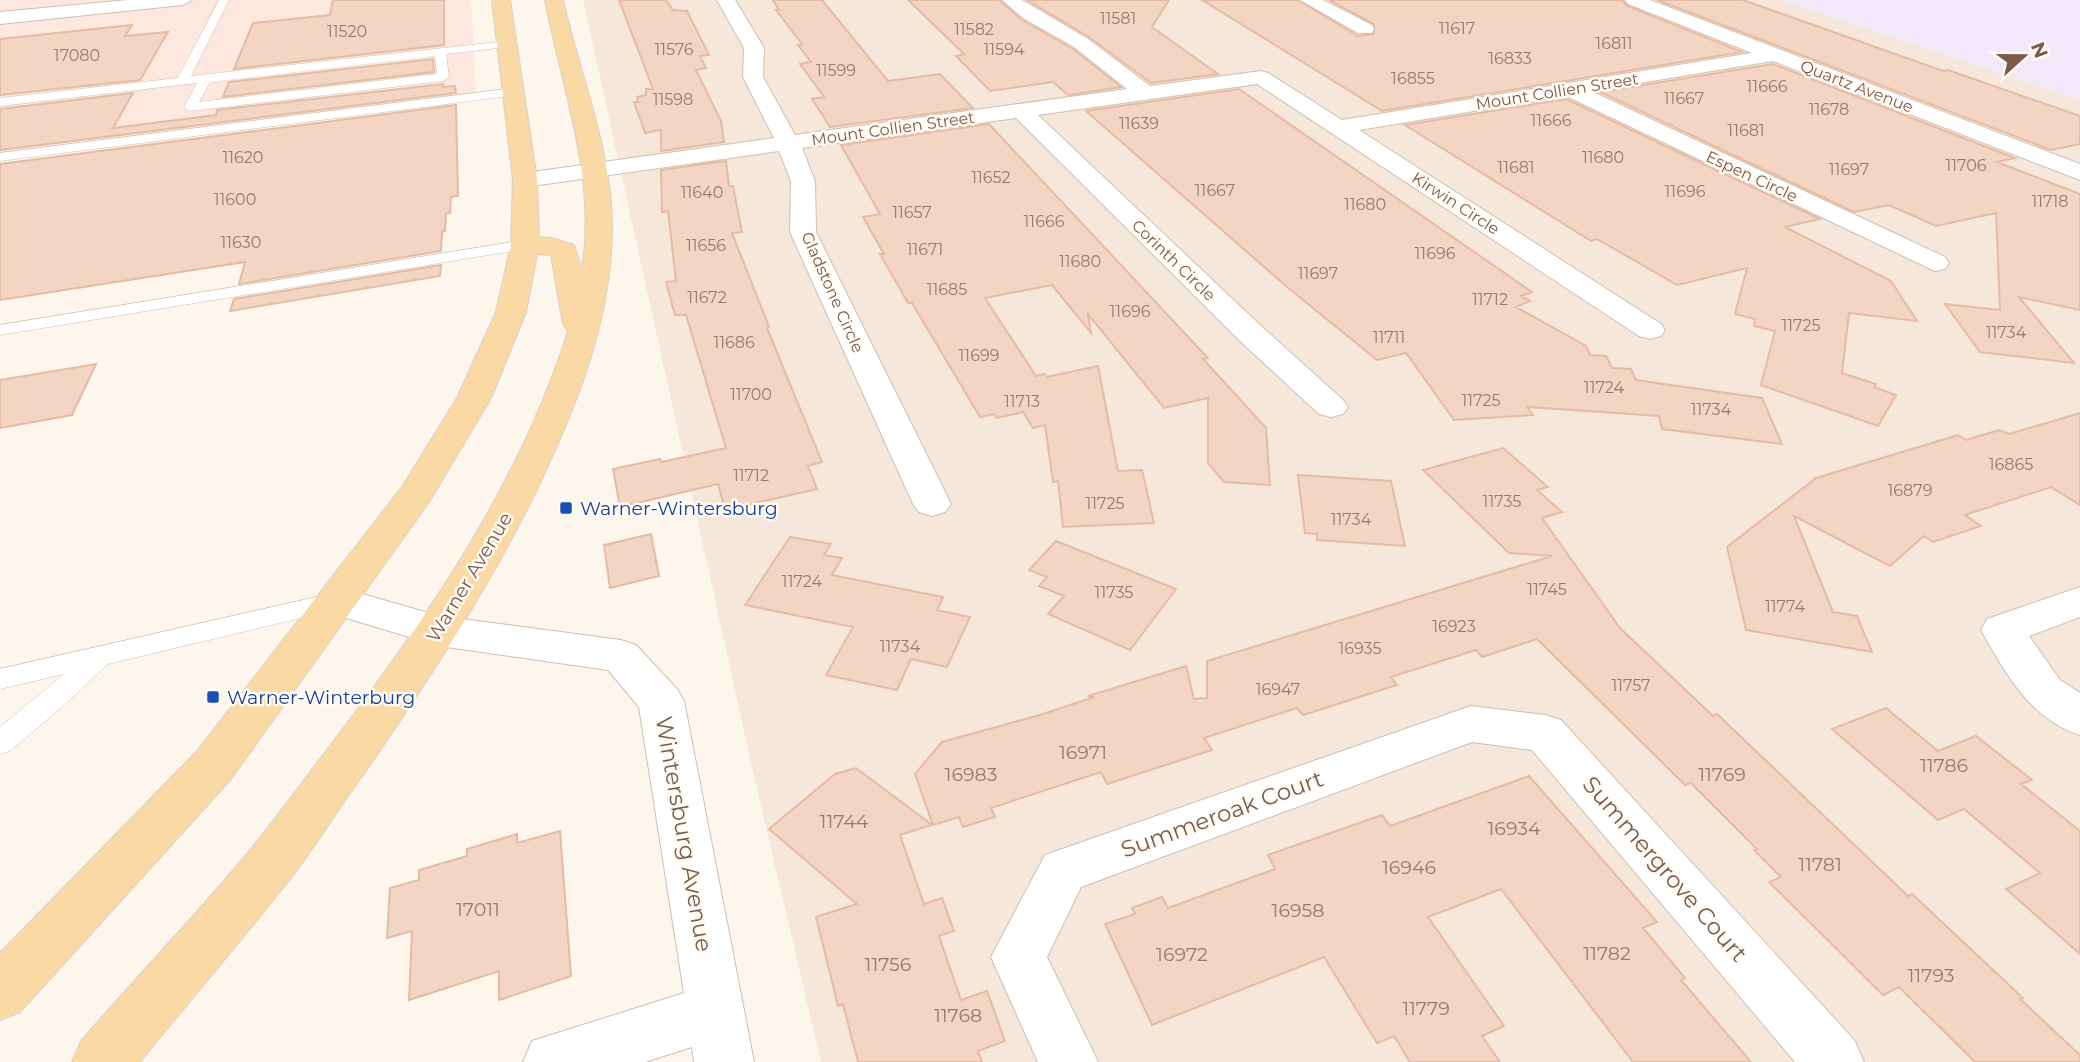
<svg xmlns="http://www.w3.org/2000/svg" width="2080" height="1062" font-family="Montserrat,sans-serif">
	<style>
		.residential { fill: #f5e8da }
		.commercial { fill: #fde8e0 }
		.education { fill: #f3e8fa }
		.building { fill: #f3d5c3; stroke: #e6bba3; stroke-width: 2 }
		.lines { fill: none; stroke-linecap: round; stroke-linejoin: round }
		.service-casing { stroke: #d1beb0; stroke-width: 1 }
		.minor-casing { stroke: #d1beb0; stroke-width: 2 }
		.tertiary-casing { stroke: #d1beb0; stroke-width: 2 }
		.primary-casing { stroke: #dad1cd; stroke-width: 2 }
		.service { fill: #fff; fill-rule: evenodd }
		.minor { fill: #fff; fill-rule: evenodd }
		.tertiary { fill: #fff; fill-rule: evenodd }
		.primary { fill: #fbd9a5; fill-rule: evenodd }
		.transit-dot { fill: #1a4fb4; stroke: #fffaf3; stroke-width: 2.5 }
		.labels { text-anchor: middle; stroke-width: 5; stroke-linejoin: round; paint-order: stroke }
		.number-label { font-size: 16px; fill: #987a6a }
		.far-street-label { font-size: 16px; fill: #7a5c4d; stroke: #fffaf3 }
		.transit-label { font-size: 19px; fill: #164399; stroke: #fffaf3; text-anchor: start }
		.street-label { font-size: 19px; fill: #7a5c4d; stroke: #fffaf3 }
		.near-number-label { font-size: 19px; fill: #987a6a }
		.near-street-label { font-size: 23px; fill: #7a5c4d; stroke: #fffaf3 }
	</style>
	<rect width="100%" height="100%" fill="#fdf6ec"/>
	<path class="residential" d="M583 0H1782L2080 100V1062H821L753 772Z"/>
	<path class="commercial" d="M0 0H471L476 93 0 152Z"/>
	<path class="education" d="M1782 0H2080V100Z"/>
	<path class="building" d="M333 0H444V45L234 69 253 23 330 15Z
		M619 0H666L673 10 687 11 709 55 700 56 706 68 696 70 721 121 724 142 661 151V130L645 133 634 102H638L637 97 646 95V89H653Z
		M773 0H822L888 81 940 74 973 108 830 127 812 99 824 97 800 64 811 62 798 45 802 44 776 10H779Z
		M908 0H999L1022 20 1073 49 1121 87 1068 95 1053 82 990 91 956 56 964 54Z
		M1027 0H1169L1152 27 1218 74 1151 83 1089 37Z
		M1202 0H1298L1358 36 1374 34V24L1329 0H1622L1627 6 1742 52 1382 111Z
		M1657 0H1743L1943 71 1948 70 2080 116V144L2051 150Z
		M132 25 125 36 168 32 140 80 0 95V39Z
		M433 59 434 72 223 97 229 82Z
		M1773 64 2015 158 1997 162 2080 194V310L2019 297 2074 363 1980 352 1945 304 2000 310 1996 213 1936 226 1889 205 1854 212 1600 92Z
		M443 84V87L455 86 456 93 0 150V109L133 93 113 128 216 115 217 110Z
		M1239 89 1532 292 1521 296 1530 301 1516 307 1586 346 1590 355 1606 356 1612 368 1631 369 1636 380 1762 398 1782 444 1662 429 1659 416 1527 407 1533 415 1454 420 1406 353 1377 360 1287 287 1086 111Z
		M1566 99 1820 219 1785 227 1891 281 1917 321 1849 313 1842 373 1876 384 1874 387 1896 395 1878 426 1761 385 1775 331 1754 326 1755 319 1735 314 1747 268 1677 285 1597 239 1591 241 1405 125Z
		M456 105 458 196 451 197 450 213 446 214 445 231 442 232 441 251 239 284 245 262 0 300V164Z
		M989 124 1208 358 1203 359 1266 428 1270 485 1224 482 1208 463V398L1164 408 1088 314 1091 333 1052 285 985 298 1036 376 1044 374 1047 377 1098 366 1118 471 1142 470 1154 523 1063 527 1058 481 1053 482 1045 425 1033 428 1023 412 997 418 994 414 980 417 912 303H908L880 254H884L863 217 880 214 841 145Z
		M726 161 729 186H733L742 232 732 233 769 327 767 328 822 462 808 466 817 489 725 510 718 484 620 507 613 469 660 459 661 462 726 448 686 315H675L666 282 676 281 668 211 662 212 661 170Z
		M441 265 440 276 230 311 234 299Z
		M96 364 72 415 0 428V380Z
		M2080 413V505L2051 487 1965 515 1981 526 1933 542 1924 536 1890 566 1794 516 1833 612 1857 616 1872 652 1746 630 1727 547 1816 478 1958 435 1966 440 1999 430 2009 434Z
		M1503 448 1548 487 1537 490 1562 512 1542 518 1620 628 1713 716 1717 714 1908 896 1912 894 2023 998 2020 999 2080 1055V1062H1975L1899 987 1883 995 1769 882 1781 877 1754 850 1757 849 1691 783 1685 785 1537 639 1482 657 1476 650 1391 677 1397 685 1303 715 1297 708 1204 738 1212 750 1107 784 1101 772 991 808 995 817 963 827 959 817 933 825 915 774 942 742 1040 715 1094 697 1088 696 1186 666 1194 699 1207 698V661L1552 556 1509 553 1423 470Z
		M1298 475 1391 481 1405 546 1317 540V534L1305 533Z
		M651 534 659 576 610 588 604 545Z
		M790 537 831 544 824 555 842 558 832 575 943 597 937 610 970 617 947 667 911 659 897 690 826 675 853 627 745 605Z
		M1056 541 1176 589 1130 650 1048 614 1064 596 1039 586 1047 577 1029 570Z
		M1886 708 1938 751 1976 736 2032 780 2021 784 2080 831V954L2006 889 2040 873 1964 809 1938 820 1832 729Z
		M856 768 932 825 900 835 924 904 942 898 954 931 939 936 961 1000 987 991 1005 1041 978 1051 982 1062H858L843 1004 838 1006 816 917 857 904 769 829 835 774Z
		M1529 776 1657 922 1643 928 1685 978 1681 980 1751 1062H1633L1501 889 1428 917 1504 1026 1482 1036 1500 1062H1410L1394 1036 1377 1043 1324 957 1152 1025 1105 924 1135 914 1132 908 1162 897 1168 908 1275 869 1268 855 1382 815 1390 826Z
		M560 831 571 976 499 1000V971L409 1000 412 931 387 938 390 888 419 880V870L467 856V849L517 834V843Z"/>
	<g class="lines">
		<defs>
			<path id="service" d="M219 0H229L191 76 507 41 513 44 507 47 446 54 449 77 443 81 190 111 184 107 197 83 0 106V98L178 78ZM435 56 437 74 199 102 210 82Z
				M513 88 517 89V95L0 161V153Z
				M525 240 531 242 533 245 531 248 0 335V325Z
				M338 592 347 595 350 601 347 607 108 664 62 707 10 751 0 754V727L64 674 0 689V669Z"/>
			<path id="minor" d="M717 0H735L764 48 763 77 795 135 1127 89 1074 47 1023 18 1002 0H1022L1088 39 1150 86 1261 71 1268 73 1342 120 1752 53 1628 4 1625 0H1650L2080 164V180L1773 61 1591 91 1945 257 1949 263 1945 269 1935 271 1566 96 1359 130 1661 324 1665 330 1661 336 1650 339 1639 336 1257 84 1038 115 1261 326 1343 400 1348 407 1343 414 1331 417 1319 414 1239 340 1016 118 802 148 815 181 816 232 951 504 945 512 932 516 919 512 913 504 790 232 791 181 779 151 525 187 516 185 513 180 516 175 525 173 774 138 743 77 744 48Z
				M1300 0H1323L1372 25 1374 29 1372 33H1358Z
				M338 587 439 616 621 640 636 645 677 689 684 701 754 1062H694L692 1047 645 1062H523L532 1041 684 993 639 707 608 670 439 646 323 611 317 601 323 591Z
				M2080 587V617L2029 636 2060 680 2080 693V735C2030 719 2006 674 1981 630L1987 619Z
				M1471 706 1545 715 1561 720 1855 1041 1864 1062H1795L1532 750 1472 742 1081 887 1047 957 1098 1062H1038L991 957 1045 855Z"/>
			<path id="tertiary" d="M128 0H192L183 5 0 24V12Z"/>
			<path id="primary" d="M492 0H510L537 180 539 237 552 238 574 245 582 269C597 177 562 89 545 0H563C580 76 613 152 612 231 611 320 577 405 539 485 490 587 427 682 363 775 338 809 316 845 290 879 241 941 189 1001 140 1062H72L81 1041C132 982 186 926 236 867 271 826 303 781 336 738 430 614 521 481 568 331L563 324 551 255 537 254 526 312 491 398 429 502 231 779 20 1012 0 1020V953L197 751 402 487 457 398 496 312 511 245 513 180Z"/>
		</defs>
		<use href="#service" class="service-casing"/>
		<use href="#minor" class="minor-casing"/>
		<use href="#tertiary" class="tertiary-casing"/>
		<use href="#primary" class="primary-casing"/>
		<use href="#service" class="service"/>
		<use href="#minor" class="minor"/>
		<use href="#tertiary" class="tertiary"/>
		<use href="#primary" class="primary"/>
	</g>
	<g class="transit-dot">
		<rect x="559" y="501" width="14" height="14" rx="3.5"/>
		<rect x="206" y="690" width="14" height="14" rx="3.5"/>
	</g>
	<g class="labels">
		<g class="number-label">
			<text x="1118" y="24">11581</text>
			<text x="1457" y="34">11617</text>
			<text x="974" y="35">11582</text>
			<text x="347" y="37">11520</text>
			<text x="1614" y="49">16811</text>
			<text x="674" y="55">11576</text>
			<text x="1004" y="55">11594</text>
			<text x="77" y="61">17080</text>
			<text x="1510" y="64">16833</text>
			<text x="836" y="76">11599</text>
			<text x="1413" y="84">16855</text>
			<text x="1767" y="92">11666</text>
			<text x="1684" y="104">11667</text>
			<text x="673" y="105">11598</text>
			<text x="1829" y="115">11678</text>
			<text x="1551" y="126">11666</text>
			<text x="1139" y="129">11639</text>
			<text x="1746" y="136">11681</text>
			<text x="243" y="163">11620</text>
			<text x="1603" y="163">11680</text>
			<text x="1966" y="171">11706</text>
			<text x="1516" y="173">11681</text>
			<text x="1849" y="175">11697</text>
			<text x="991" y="183">11652</text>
			<text x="1215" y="196">11667</text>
			<text x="1685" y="197">11696</text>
			<text x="702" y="198">11640</text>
			<text x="235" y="205">11600</text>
			<text x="2050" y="207">11718</text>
			<text x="1365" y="210">11680</text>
			<text x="912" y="218">11657</text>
			<text x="1044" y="227">11666</text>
			<text x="241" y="248">11630</text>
			<text x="706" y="251">11656</text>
			<text x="925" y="255">11671</text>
			<text x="1435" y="259">11696</text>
			<text x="1080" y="267">11680</text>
			<text x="1318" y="279">11697</text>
			<text x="947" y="295">11685</text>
			<text x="707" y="303">11672</text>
			<text x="1490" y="305">11712</text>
			<text x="1130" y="317">11696</text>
			<text x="1801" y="331">11725</text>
			<text x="2006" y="338">11734</text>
			<text x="1389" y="343">11711</text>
			<text x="734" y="348">11686</text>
			<text x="979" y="361">11699</text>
			<text x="1604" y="393">11724</text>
			<text x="751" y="400">11700</text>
			<text x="1481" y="406">11725</text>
			<text x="1022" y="407">11713</text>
			<text x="1711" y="415">11734</text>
			<text x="2011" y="470">16865</text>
			<text x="751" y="481">11712</text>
			<text x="1910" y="496">16879</text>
			<text x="1502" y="507">11735</text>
			<text x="1105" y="509">11725</text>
			<text x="1351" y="525">11734</text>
			<text x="802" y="587">11724</text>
			<text x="1547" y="595">11745</text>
			<text x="1114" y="598">11735</text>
			<text x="1785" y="612">11774</text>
			<text x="1454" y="632">16923</text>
			<text x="900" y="652">11734</text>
			<text x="1360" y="654">16935</text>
			<text x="1631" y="691">11757</text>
			<text x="1278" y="695">16947</text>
		</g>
		<g class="far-street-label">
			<text transform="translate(1857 86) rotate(21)" y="6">Quartz Avenue</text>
			<text transform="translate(1557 91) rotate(-9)" y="6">Mount Collien Street</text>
			<text transform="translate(893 128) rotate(-8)" y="6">Mount Collien Street</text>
			<text transform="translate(1752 176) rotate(25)" y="6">Espen Circle</text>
			<text transform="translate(1456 203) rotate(33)" y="6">Kirwin Circle</text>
			<text transform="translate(1174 260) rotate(44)" y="6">Corinth Circle</text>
			<text transform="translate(833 292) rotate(66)" y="6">Gladstone Circle</text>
		</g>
		<g class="transit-label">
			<text x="580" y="515">Warner-Wintersburg</text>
			<text x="227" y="704">Warner-Winterburg</text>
		</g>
		<g class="street-label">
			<text transform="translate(469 577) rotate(-59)" y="7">Warner Avenue</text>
		</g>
		<g class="near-number-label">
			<text x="1083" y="759">16971</text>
			<text x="1944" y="772">11786</text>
			<text x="971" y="781">16983</text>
			<text x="1722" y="781">11769</text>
			<text x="844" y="828">11744</text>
			<text x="1514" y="835">16934</text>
			<text x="1820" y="871">11781</text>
			<text x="1409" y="874">16946</text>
			<text x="478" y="916">17011</text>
			<text x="1298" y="917">16958</text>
			<text x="1607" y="960">11782</text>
			<text x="1182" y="961">16972</text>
			<text x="888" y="971">11756</text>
			<text x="1931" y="982">11793</text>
			<text x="1426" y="1015">11779</text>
			<text x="958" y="1022">11768</text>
		</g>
		<g class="near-street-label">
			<text transform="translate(1222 814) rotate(-20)" y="8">Summeroak Court</text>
			<text transform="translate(684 834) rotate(80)" y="8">Wintersburg Avenue</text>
			<text transform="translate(1665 869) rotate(49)" y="8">Summergrove Court</text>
		</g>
	</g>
	<g transform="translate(2024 56) rotate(69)" stroke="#fffaf3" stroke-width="5" paint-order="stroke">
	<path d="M0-5L12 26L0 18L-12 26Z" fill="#7a5c4d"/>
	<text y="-10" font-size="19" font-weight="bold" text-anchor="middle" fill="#7a5c4d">N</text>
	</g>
</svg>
